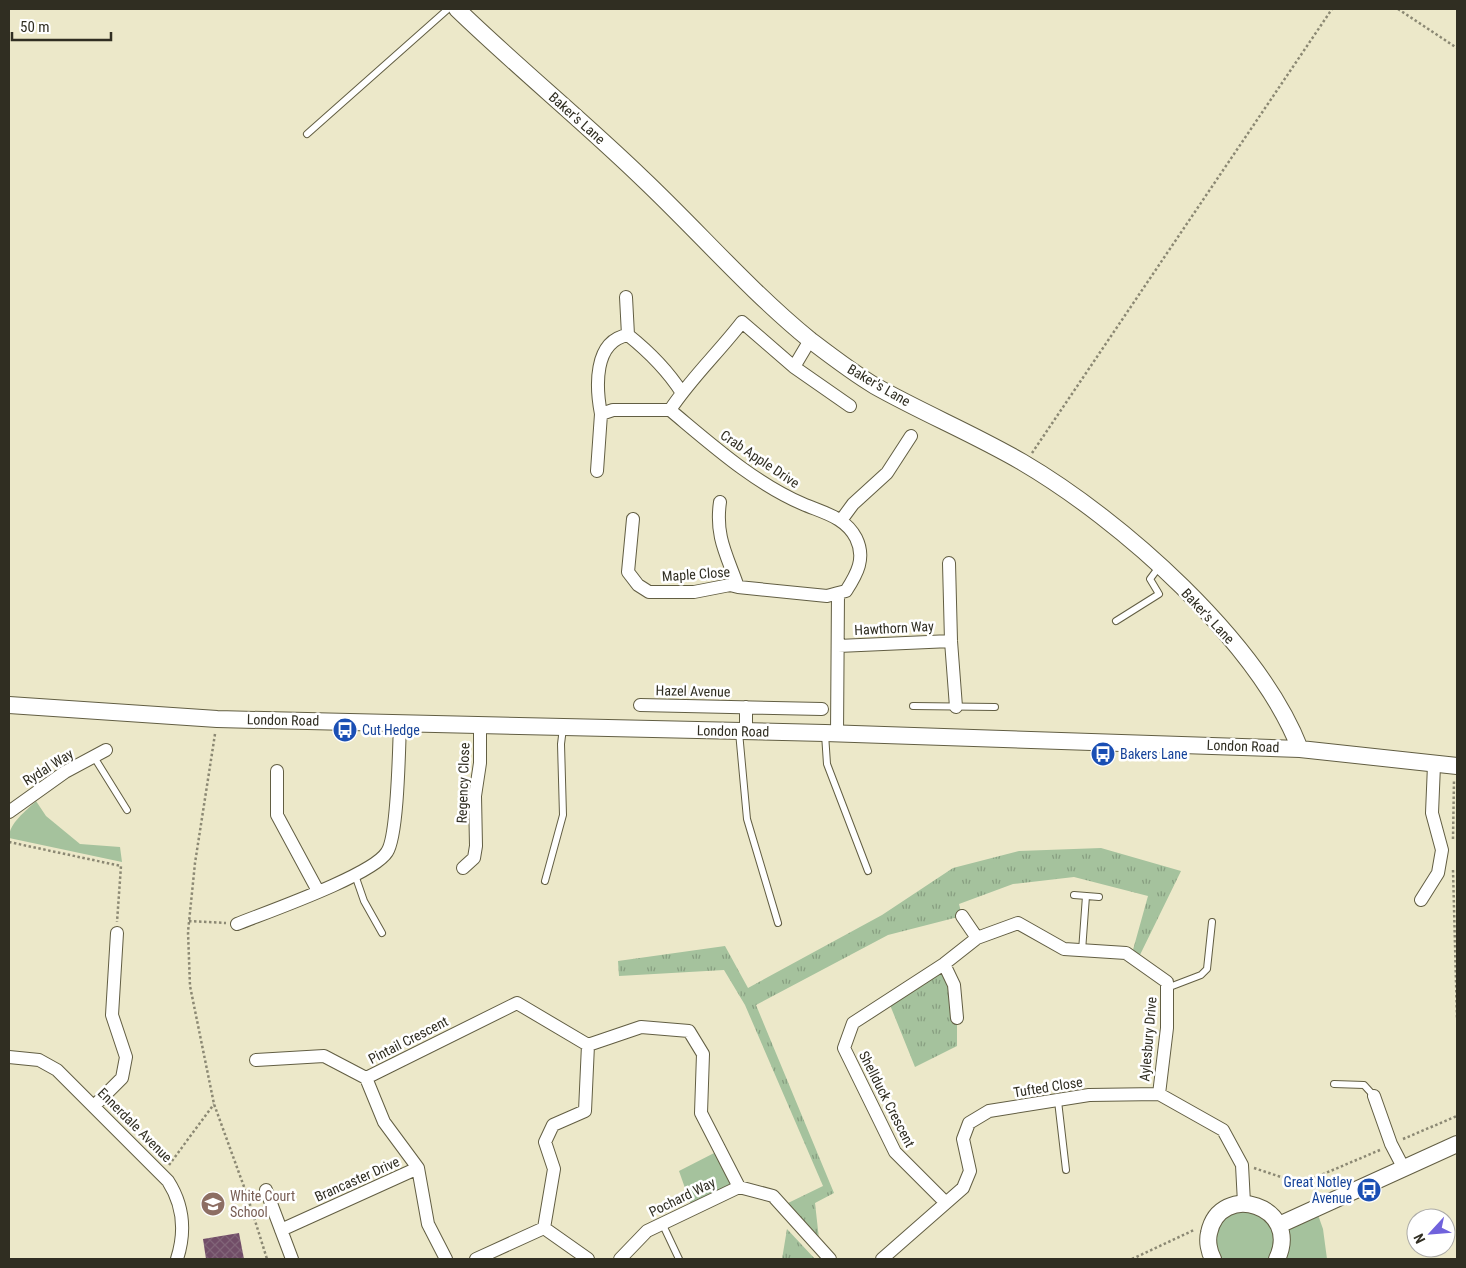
<svg xmlns="http://www.w3.org/2000/svg" width="1466" height="1268" font-family="'Roboto Condensed',sans-serif">
	<style>
		.green { fill: #a5c29d }
		.park { fill: url(#park-tufts) }
		.building { fill: url(#building-cross-hatch) }
		.lines { fill: none; stroke-linecap: round; stroke-linejoin: round }
		.lane-casing { stroke: #625e43; stroke-width: 8 }
		.street-casing { stroke: #625e43; stroke-width: 14 }
		.secondary-casing { stroke: #625e43; stroke-width: 18 }
		.path { stroke: #8b8873; stroke-width: 2.5; stroke-dasharray: 2.5 2.5; stroke-linecap: butt }
		.lane { stroke: #fff; stroke-width: 6 }
		.street { stroke: #fff; stroke-width: 12 }
		.secondary { stroke: #fff; stroke-width: 16 }
		.labels { text-anchor: middle; stroke-width: 5; stroke-linejoin: round; paint-order: stroke }
		.street-label { font-size: 14px; fill: #302e22; stroke: #fff }
		.transit-label { font-size: 14px; fill: #164399; stroke: #fff; text-anchor: start }
		.education-label { font-size: 14px; fill: #785e54; stroke: #fff; text-anchor: start }
	</style>
	<defs>
		<pattern id="park-tufts" width="24" height="20" patternUnits="userSpaceOnUse" patternTransform="scale(1.25)"><rect width="24" height="20" fill="#a5c29d"/><path d="M3 7l-1-3M5 7V3M7 7l1-3M15 17l-1-3M17 17v-4M19 17l1-3" fill="none" stroke="#879e80"/></pattern>
		<pattern id="building-cross-hatch" width="8" height="8" patternUnits="userSpaceOnUse" patternTransform="scale(1.25)"><rect width="8" height="8" fill="#714d67"/><path d="M0 0l8 8M0 8l8-8" fill="none" stroke="#816478"/></pattern>
	</defs>
	<rect width="100%" height="100%" fill="#ece8c9"/>
	<path class="green" d="M36 801 46 816 80 844 120 847 122 862 9 838C9 823 26 811 36 801Z
		M720 1150 739 1187 692 1208 679 1171Z
		M1246 1205 1277 1227 1274 1259H1216L1212 1227Z
		M1317 1212 1323 1229 1327 1259H1281L1283 1227Z"/>
	<path class="park" d="M1101 848 1181 871 1137 961 1131 957 1148 896 1074 877 1013 884 959 904 962 916 888 935 756 1005 834 1193 815 1203 819 1239 786 1204 823 1186 745 1005 724 970 619 976 618 961 725 946 748 988 882 915 953 868 1019 851Z
		M944 964 957 1018V1046L915 1067 888 1000Z
		M787 1229 815 1259H782Z"/>
	<path class="building" d="M239 1233 244 1259H206L203 1239Z"/>
	<g class="lines">
		<defs>
			<path id="lane" d="M307 134 448 9
				M1116 621 1159 594 1150 579 1159 567
				M913 706 995 707
				M739 732 747 819 778 923
				M825 734 827 764 868 871
				M94 757 127 810
				M355 875 364 901 382 933
				M545 881 563 815 561 744 563 728
				M1074 895 1099 897
				M1082 951 1086 896
				M1167 988 1201 975 1207 969 1212 922
				M1334 1084 1364 1085 1374 1096
				M1058 1101 1066 1170
				M662 1223 679 1259"/>
			<path id="street" d="M626 297 628 335
				M794 367 810 340
				M601 414C596 388 593 341 628 335 648 351 668 371 682 393
				M597 471 601 414 613 410H670
				M720 502C715 537 727 555 738 587L827 596 838 593
				M633 519 628 572 638 585 649 592H694L730 585 738 587
				M842 519 853 504 887 473 911 436
				M949 563 951 641 956 707
				M838 646 951 641
				M640 705 822 709
				M746 707V731
				M837 734 838 593 846 591C857 574 866 558 856 538 845 517 824 513 803 504 754 483 711 444 670 410 691 378 719 352 742 322L794 367 850 406
				M277 771V815L318 891
				M9 812 65 772 106 750
				M463 868 474 858 476 846 475 796 480 763V725
				M1421 900 1438 873 1442 850 1432 813 1434 765
				M962 916 977 938 1018 923 1064 949 1126 953 1167 982V1028L1159 1094
				M237 924C267 912 373 875 387 852 398 836 399 747 400 723
				M944 964 954 985 957 1018
				M9 1057 39 1060 57 1070 168 1181C184 1206 186 1231 177 1259
				M256 1060 324 1056 366 1078
				M1374 1096 1391 1144 1403 1167
				M94 1106 122 1078 126 1057 112 1015 117 933
				M266 1190 292 1259
				M945 1202 895 1152 844 1048 853 1023 944 964 977 938
				M281 1230 418 1168
				M446 1259 428 1224 418 1168 384 1122 366 1078 517 1003 588 1045
				M476 1259 544 1228
				M588 1259 544 1228 554 1169 545 1142 553 1125 585 1111 588 1045 641 1027 689 1031 703 1054 701 1113 739 1187
				M620 1259 647 1231 739 1187 773 1196 830 1259
				M882 1259 963 1188 970 1171 963 1139 969 1123 989 1111 1089 1095 1159 1094 1223 1130 1242 1165 1244 1203"/>
			<path id="secondary" d="M457 9C517 67 582 120 642 178 698 231 750 291 810 340 831 356 853 373 875 386 923 413 974 434 1022 462 1121 520 1258 641 1300 749
				M9 705 217 719 825 733 1300 749 1457 766
				M1279 1225 1457 1144
				M1213 1259C1209 1252 1207 1241 1209 1233 1220 1180 1302 1206 1277 1259"/>
		</defs>
		<use href="#lane" class="lane-casing"/>
		<use href="#street" class="street-casing"/>
		<use href="#secondary" class="secondary-casing"/>
		<path class="path" d="M1398 9 1457 48
			M1032 453 1332 9
			M215 734 195 863 188 932 190 986 214 1104 247 1195 267 1259
			M1453 839 1454 780
			M9 842 121 866 117 922
			M1453 870 1457 1018
			M189 921 226 923
			M1403 1139 1457 1116
			M169 1165 214 1104
			M1254 1168 1284 1178 1295 1186 1380 1150
			M1132 1259 1194 1230"/>
		<use href="#lane" class="lane"/>
		<use href="#street" class="street"/>
		<use href="#secondary" class="secondary"/>
	</g>
	<defs>
		<symbol id="bus-disc" viewBox="-11 -11 22 22"><circle r="9.5" fill="#1a4fb4" stroke="#fff"/><path d="M-5-6H5V4H4V6H2V4H-2V6H-4V4H-5ZM-3.5-4V0h7V-4ZM-3.5 1.2v1.5H-2V1.2ZM2 1.2v1.5H3.5V1.2Z" fill="#fff"/></symbol>
		<symbol id="school-disc" viewBox="-11 -11 22 22"><circle r="9.5" fill="#8d6e63" stroke="#fff"/><path d="M0-5L7-2L0 1L-7-2ZM-4 1L0 2.5L4 1V4Q0 6-4 4Z" fill="#fff"/></symbol>
	</defs>
	<g fill-rule="evenodd">
		<use href="#bus-disc" x="331" y="716" width="28" height="28"/>
		<use href="#bus-disc" x="1089" y="740" width="28" height="28"/>
		<use href="#bus-disc" x="1355" y="1176" width="28" height="28"/>
		<use href="#school-disc" x="199" y="1190" width="28" height="28"/>
	</g>
	<g class="labels">
		<g class="street-label">
			<text transform="translate(577 118) rotate(42)" y="5">Baker's Lane</text>
			<text transform="translate(879 385) rotate(30)" y="5">Baker's Lane</text>
			<text transform="translate(760 459) rotate(34)" y="5">Crab Apple Drive</text>
			<text transform="translate(696 574) rotate(-4)" y="5">Maple Close</text>
			<text transform="translate(1208 616) rotate(47)" y="5">Baker's Lane</text>
			<text transform="translate(894 628) rotate(-3)" y="5">Hawthorn Way</text>
			<text transform="translate(693 691) rotate(1)" y="5">Hazel Avenue</text>
			<text transform="translate(283 720) rotate(1)" y="5">London Road</text>
			<text transform="translate(733 731) rotate(1)" y="5">London Road</text>
			<text transform="translate(1243 746) rotate(2)" y="5">London Road</text>
			<text transform="translate(48 767) rotate(-32)" y="5">Rydal Way</text>
			<text transform="translate(463 783) rotate(-88)" y="5">Regency Close</text>
			<text transform="translate(1148 1039) rotate(-85)" y="5">Aylesbury Drive</text>
			<text transform="translate(408 1040) rotate(-27)" y="5">Pintail Crescent</text>
			<text transform="translate(1048 1087) rotate(-9)" y="5">Tufted Close</text>
			<text transform="translate(887 1099) rotate(63)" y="5">Shellduck Crescent</text>
			<text transform="translate(135 1125) rotate(45)" y="5">Ennerdale Avenue</text>
			<text transform="translate(357 1179) rotate(-24)" y="5">Brancaster Drive</text>
			<text transform="translate(682 1197) rotate(-26)" y="5">Pochard Way</text>
		</g>
		<g class="transit-label">
			<text x="362" y="735">Cut Hedge</text>
			<text x="1120" y="759">Bakers Lane</text>
			<text x="1352" y="1187" text-anchor="end">Great Notley<tspan x="1352" dy="16">Avenue</tspan></text>
		</g>
		<g class="education-label">
			<text x="230" y="1201">White Court<tspan x="230" dy="16">School</tspan></text>
		</g>
	</g>
	<rect width="1466" height="1268" fill="none" stroke="#302e22" stroke-width="20"/>
	<g transform="translate(1431 1233) rotate(244)"><circle r="24" fill="#ffffff" stroke="#acaba7"/>
	<path d="M0-4L9 19L0 12L-9 19Z" fill="#7062dc"/>
	<text y="-8" font-size="14" font-weight="bold" text-anchor="middle" fill="#302e22">N</text>
	</g>
	<path d="M12 32v8h99v-8" fill="none" stroke="#302e22" stroke-width="2.5"/>
	<text x="20" y="32" font-size="15" fill="#302e22" stroke="#ffffff" stroke-width="4" paint-order="stroke">50 m</text>
</svg>
